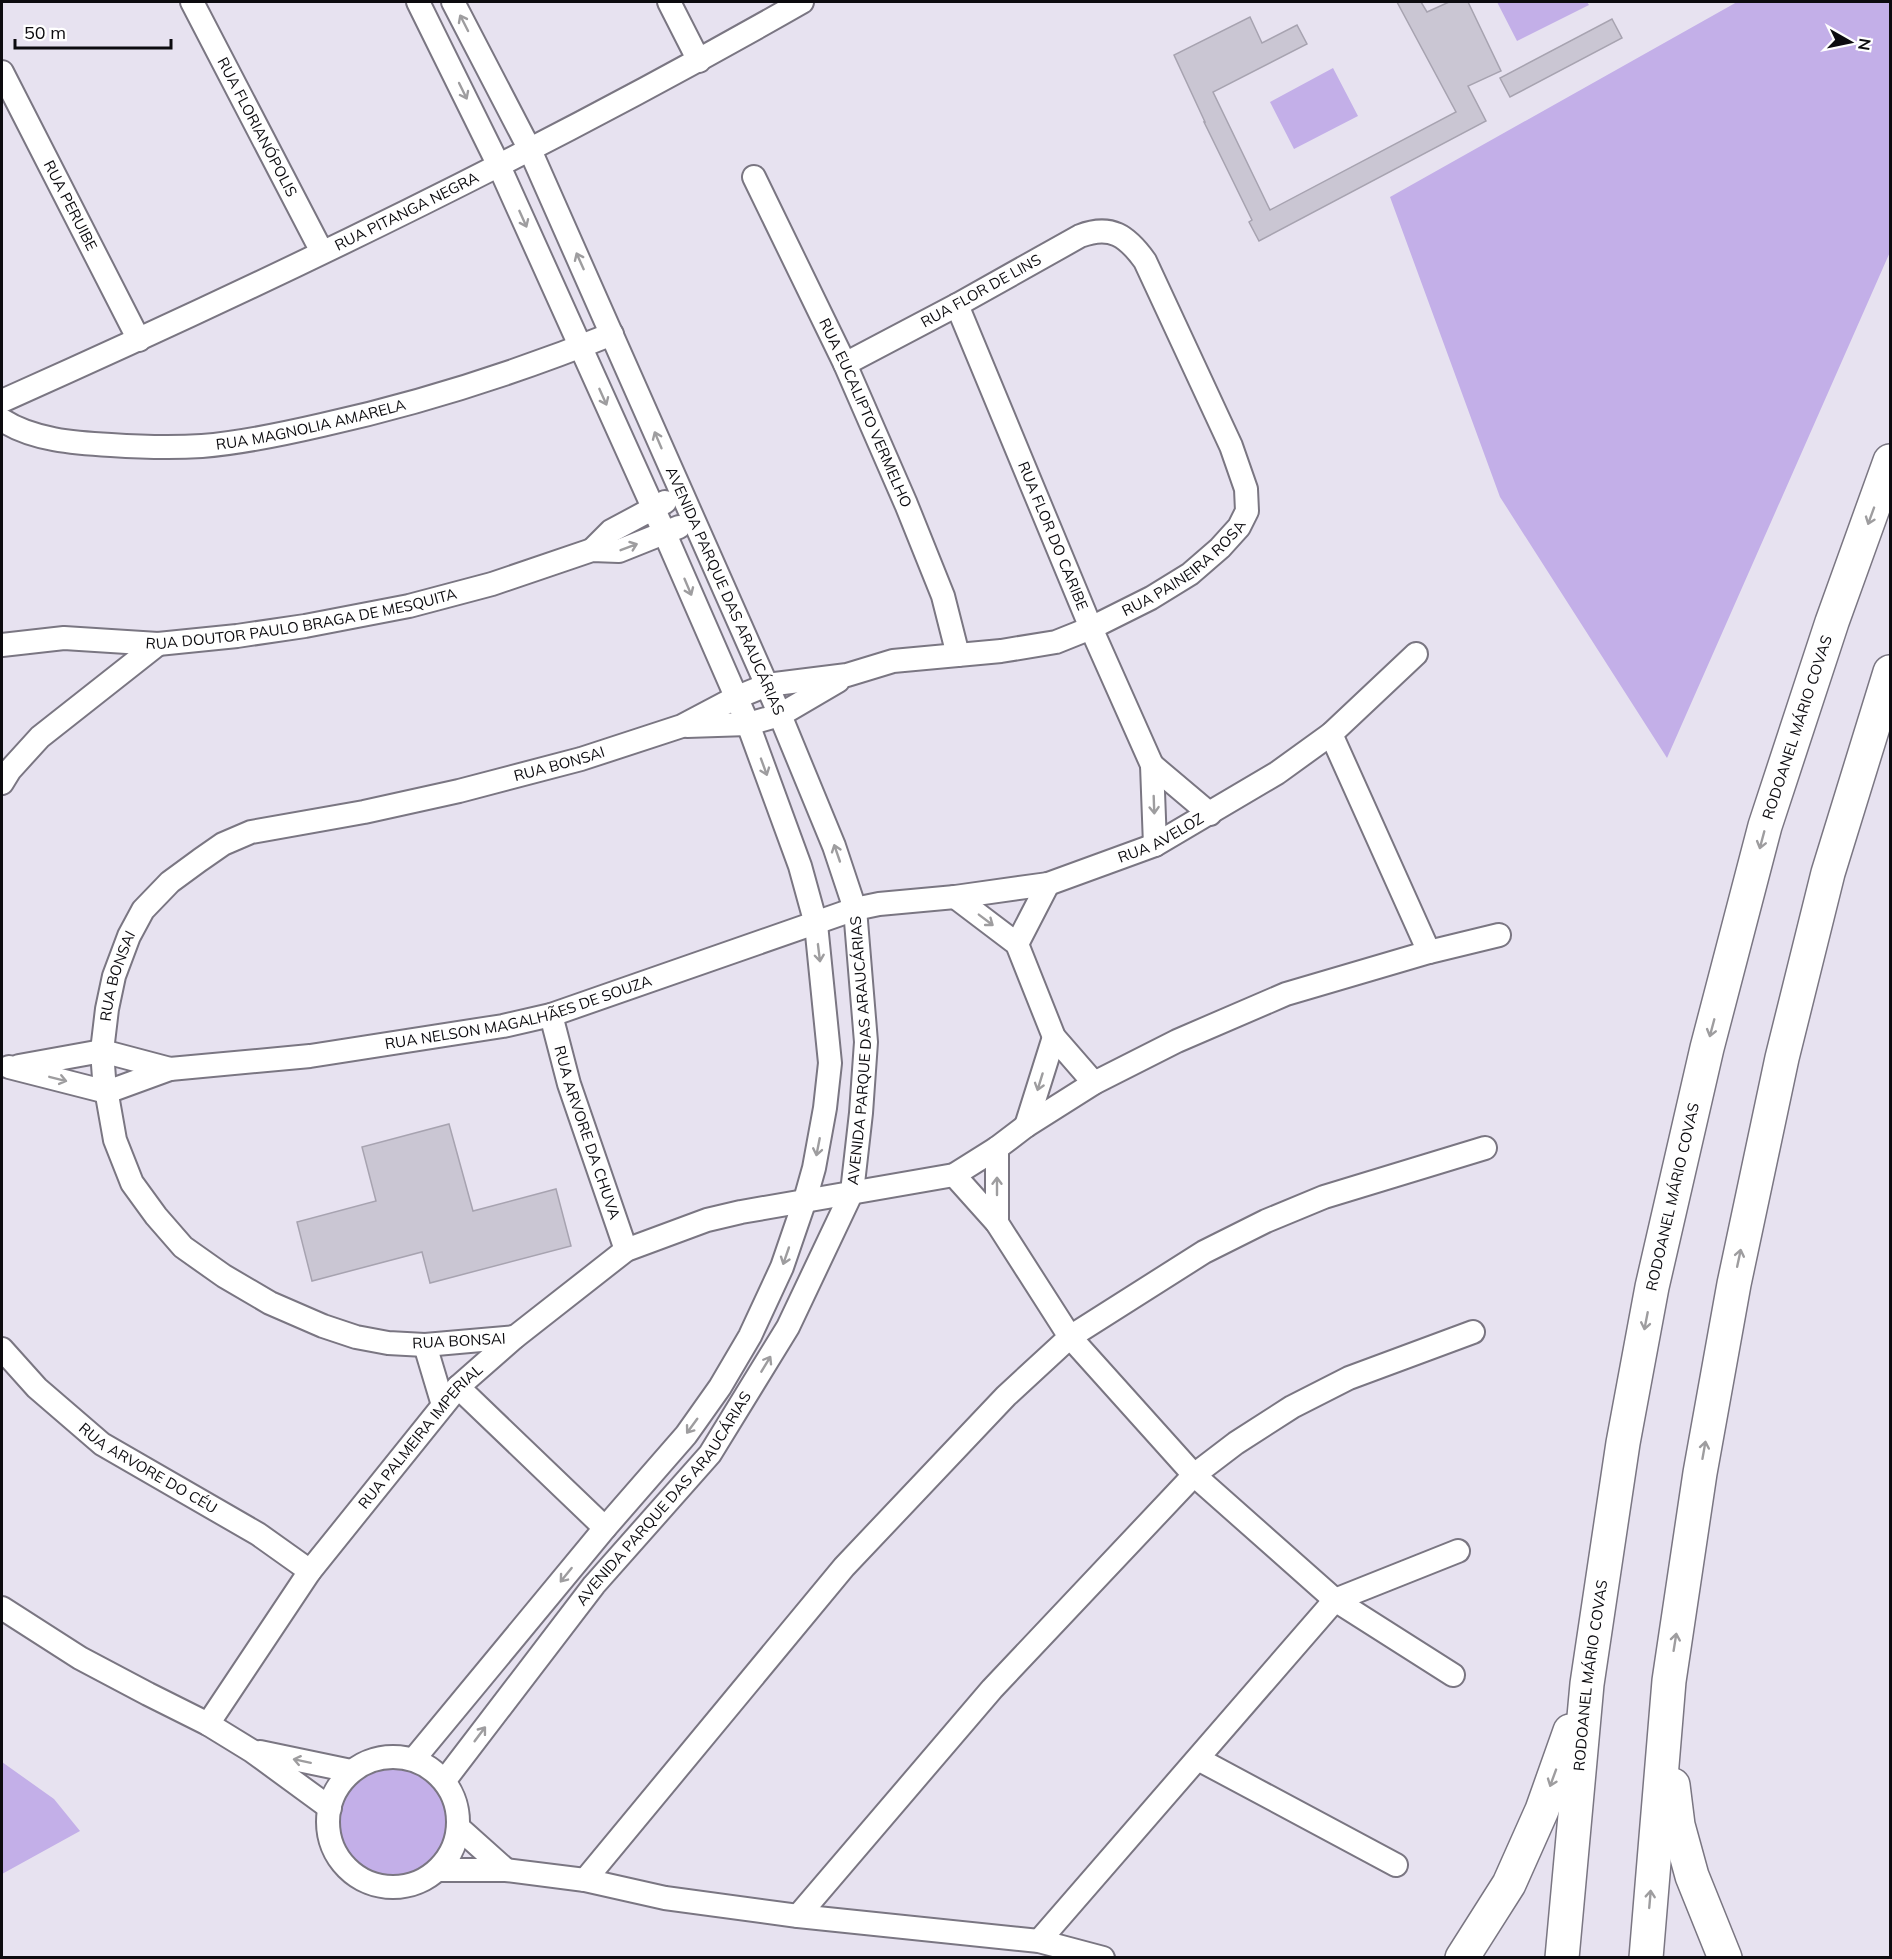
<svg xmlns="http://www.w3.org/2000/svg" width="1892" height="1959" font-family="Mulish,sans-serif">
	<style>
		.green { fill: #c3afe8 }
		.building { fill: #cac6d3; stroke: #a7a3b0; stroke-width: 1.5 }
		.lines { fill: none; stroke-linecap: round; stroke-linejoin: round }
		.street-casing { stroke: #7a7682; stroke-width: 26 }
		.highway-casing { stroke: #7a7682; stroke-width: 36 }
		.street { stroke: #fff; stroke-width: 22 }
		.highway { stroke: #fff; stroke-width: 33 }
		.oneway { stroke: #9e9d9f }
		.labels { text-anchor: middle; stroke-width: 4.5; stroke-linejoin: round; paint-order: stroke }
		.street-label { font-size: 15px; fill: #0c0b0f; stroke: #fff }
	</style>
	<rect width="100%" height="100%" fill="#e7e2f0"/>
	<path class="green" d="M1497 2H1587L1589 5 1517 41Z
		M1737 2H1890V252L1667 758 1500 497 1390 197Z
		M1333 68 1358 116 1294 149 1270 102Z
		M2 1762 54 1799 80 1831 2 1874Z
		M339 1822a54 54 0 1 1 108 0a54 54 0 1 1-108 0Z"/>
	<path class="building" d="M1397 2H1421L1427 12 1449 2H1468L1501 71 1468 86 1486 121 1259 241 1249 222 1252 220 1204 122H1205L1174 55 1250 17 1262 43 1297 25 1307 44 1213 92 1270 210 1456 112Z
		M1612 19 1622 38 1510 97 1500 78Z
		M449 1124 473 1211 556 1189 571 1246 430 1283 422 1252 312 1281 297 1222 376 1201 362 1147Z"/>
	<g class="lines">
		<defs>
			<g id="street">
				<path id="s1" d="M192 2 322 252"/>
				<path d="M669 2 699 61"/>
				<path id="s2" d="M2 72 139 340"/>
				<path id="s3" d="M754 177 845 364 906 504 943 596 958 655"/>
				<path id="s4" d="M957 305 1091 628 1152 765 1155 845"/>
				<path id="s5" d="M2 401C274 280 543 150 802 2"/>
				<path id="s6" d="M2 420C33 440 74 443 111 445 141 447 171 448 202 446 242 443 283 434 322 425 421 403 518 372 612 334"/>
				<path d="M592 550 611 531 665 502"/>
				<path id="s7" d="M2 645 64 638 158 644 237 636 305 626 409 606 492 584 592 550 619 551 679 527"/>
				<path d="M687 726 748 724 780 715 838 681"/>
				<path d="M1331 734 1429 952"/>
				<path d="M1152 765 1210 814"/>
				<path d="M2 783 10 770 40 737 158 644"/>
				<path d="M955 897 1017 944 1054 1037 1094 1083"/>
				<path d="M1017 944 1048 884"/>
				<path id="s8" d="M551 1015 569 1084 626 1250"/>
				<path d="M19 1066 102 1051 170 1069"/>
				<path id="s9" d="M9 1067 107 1092 170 1069 310 1056 503 1026 551 1015 855 909 879 904 955 897 1048 884 1155 845 1277 773 1331 734 1416 654"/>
				<path d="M1026 1126 1054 1037"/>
				<path d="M954 1175 997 1223 1070 1337 1194 1475 1335 1600 1453 1675"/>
				<path d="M997 1223V1148"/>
				<path id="s10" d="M515 1337 425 1345 388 1343 356 1337 323 1326 270 1303 224 1276 183 1247 156 1216 132 1183 115 1140 104 1078 102 1051 107 1009 114 976 129 936 143 910 170 882 200 860 223 844 251 832 364 812 459 791 581 759 682 726 735 698 767 685 847 675 893 661 1001 651 1056 642 1091 628 1151 598 1190 574 1220 548 1239 527 1247 511 1246 489 1231 446 1145 261C1127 236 1111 224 1080 236L957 305 845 364"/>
				<path d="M425 1345 443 1405"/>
				<path id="s11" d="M2 1349 37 1388 102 1444 258 1534 310 1571"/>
				<path d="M458 1387 605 1528"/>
				<path d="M2 1608 80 1658 148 1694 208 1724 252 1751 330 1808"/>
				<path id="s12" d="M208 1724 310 1571 458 1387 515 1337 626 1250 707 1220 741 1212 954 1175 997 1148 1026 1126 1094 1083 1177 1041 1286 994 1429 952 1499 935"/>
				<path d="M260 1752 351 1771"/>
				<circle cx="393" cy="1822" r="65"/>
				<path d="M414 1759 605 1528 686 1435 720 1387 750 1336 782 1267 805 1200 814 1168 825 1108 830 1063 816 924 800 866 748 724 665 534 499 166 418 2"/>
				<path d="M1198 1759 1396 1865"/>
				<path id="s13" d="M445 1780 594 1585 710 1454 788 1327 852 1192 861 1113 866 1042 855 909 834 846 780 715 530 150 453 2"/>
				<path d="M459 1828 506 1870"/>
				<path d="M438 1870H506L585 1880 665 1898 798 1916 1039 1941 1103 1958"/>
				<path d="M585 1880 844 1567 1006 1396 1070 1337 1204 1252 1266 1221 1324 1197 1485 1148"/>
				<path d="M798 1916 992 1689 1194 1475 1236 1443 1292 1407 1349 1378 1473 1332"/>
				<path d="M1039 1941 1335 1600 1458 1551"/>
			</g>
			<g id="highway">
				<path d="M1673 1785 1678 1825 1692 1876 1725 1958"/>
				<path d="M1462 1958 1509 1884 1542 1810 1570 1731"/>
				<path id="s14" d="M1562 1958 1587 1684 1623 1443 1652 1287 1707 1048 1765 826 1832 622 1890 461"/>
				<path d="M1646 1958 1669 1681 1700 1473 1734 1284 1782 1058 1828 873 1890 672"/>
			</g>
		</defs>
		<use href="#street" class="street-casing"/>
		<use href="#highway" class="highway-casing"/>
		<use href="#street" class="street"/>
		<use href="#highway" class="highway"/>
	</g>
	<defs><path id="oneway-shaft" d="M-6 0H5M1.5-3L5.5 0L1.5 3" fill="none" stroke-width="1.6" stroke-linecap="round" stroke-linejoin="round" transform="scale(1.5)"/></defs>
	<g class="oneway">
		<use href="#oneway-shaft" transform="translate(464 23) rotate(-117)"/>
		<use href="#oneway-shaft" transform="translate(463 91) rotate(64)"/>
		<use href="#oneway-shaft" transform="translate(523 219) rotate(66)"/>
		<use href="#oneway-shaft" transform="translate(580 261) rotate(-114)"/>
		<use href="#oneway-shaft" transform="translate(603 397) rotate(66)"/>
		<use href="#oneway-shaft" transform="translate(658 440) rotate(-113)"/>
		<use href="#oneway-shaft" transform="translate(1871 516) rotate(110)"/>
		<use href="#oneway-shaft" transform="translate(629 547) rotate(-21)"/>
		<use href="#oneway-shaft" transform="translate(688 587) rotate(67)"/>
		<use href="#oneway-shaft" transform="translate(764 767) rotate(70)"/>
		<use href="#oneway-shaft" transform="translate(1154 805) rotate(88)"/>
		<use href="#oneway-shaft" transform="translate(1762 840) rotate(105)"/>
		<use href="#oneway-shaft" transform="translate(837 853) rotate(-109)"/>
		<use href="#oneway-shaft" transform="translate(986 920) rotate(37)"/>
		<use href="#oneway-shaft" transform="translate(819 953) rotate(83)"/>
		<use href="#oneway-shaft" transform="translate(1712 1028) rotate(105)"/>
		<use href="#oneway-shaft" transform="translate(58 1079) rotate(14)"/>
		<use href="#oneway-shaft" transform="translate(1040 1082) rotate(107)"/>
		<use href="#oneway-shaft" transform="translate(818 1147) rotate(101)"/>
		<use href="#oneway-shaft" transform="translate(997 1186) rotate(-90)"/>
		<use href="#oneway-shaft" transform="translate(786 1256) rotate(109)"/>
		<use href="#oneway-shaft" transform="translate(1739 1258) rotate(-78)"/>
		<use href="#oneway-shaft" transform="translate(1646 1321) rotate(101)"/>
		<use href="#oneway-shaft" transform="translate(766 1364) rotate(-59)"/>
		<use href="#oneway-shaft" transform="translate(692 1426) rotate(126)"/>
		<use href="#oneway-shaft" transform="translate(1704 1450) rotate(-80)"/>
		<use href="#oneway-shaft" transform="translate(566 1575) rotate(129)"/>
		<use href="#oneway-shaft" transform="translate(1675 1642) rotate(-81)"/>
		<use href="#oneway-shaft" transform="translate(480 1734) rotate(-53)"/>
		<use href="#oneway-shaft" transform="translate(302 1761) rotate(-168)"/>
		<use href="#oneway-shaft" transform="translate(1553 1778) rotate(110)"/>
		<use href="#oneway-shaft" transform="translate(1650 1899) rotate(-85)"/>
	</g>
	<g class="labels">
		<g class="street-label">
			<text dy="5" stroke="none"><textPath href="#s1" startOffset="141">RUA FLORIANÓPOLIS</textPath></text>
			<text dy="5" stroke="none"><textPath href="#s2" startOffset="150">RUA PERUIBE</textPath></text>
			<text dy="5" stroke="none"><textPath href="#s5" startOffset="447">RUA PITANGA NEGRA</textPath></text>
			<text transform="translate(981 291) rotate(-29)" y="5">RUA FLOR DE LINS</text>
			<text dy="5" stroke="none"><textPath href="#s3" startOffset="261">RUA EUCALIPTO VERMELHO</textPath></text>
			<text dy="5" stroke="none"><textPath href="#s6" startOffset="315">RUA MAGNOLIA AMARELA</textPath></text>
			<text dy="5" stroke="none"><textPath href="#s4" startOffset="250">RUA FLOR DO CARIBE</textPath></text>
			<text dy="5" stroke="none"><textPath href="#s10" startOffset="1838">RUA PAINEIRA ROSA</textPath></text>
			<text transform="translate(725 591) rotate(66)" y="5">AVENIDA PARQUE DAS ARAUCÁRIAS</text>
			<text dy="5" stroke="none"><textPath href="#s7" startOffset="302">RUA DOUTOR PAULO BRAGA DE MESQUITA</textPath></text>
			<text dy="5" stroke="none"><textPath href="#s14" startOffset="1256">RODOANEL MÁRIO COVAS</textPath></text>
			<text dy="5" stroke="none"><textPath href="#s10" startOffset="1173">RUA BONSAI</textPath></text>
			<text dy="5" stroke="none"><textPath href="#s9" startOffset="1192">RUA AVELOZ</textPath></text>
			<text dy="5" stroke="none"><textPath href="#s10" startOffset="651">RUA BONSAI</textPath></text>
			<text dy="5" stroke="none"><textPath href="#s9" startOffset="522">RUA NELSON MAGALHÃES DE SOUZA</textPath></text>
			<text dy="5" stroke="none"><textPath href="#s13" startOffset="861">AVENIDA PARQUE DAS ARAUCÁRIAS</textPath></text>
			<text dy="5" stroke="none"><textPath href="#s8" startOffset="123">RUA ARVORE DA CHUVA</textPath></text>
			<text dy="5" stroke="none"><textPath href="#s14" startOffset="770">RODOANEL MÁRIO COVAS</textPath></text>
			<text transform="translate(459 1341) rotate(-3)" y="5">RUA BONSAI</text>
			<text dy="5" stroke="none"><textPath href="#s12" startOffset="358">RUA PALMEIRA IMPERIAL</textPath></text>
			<text dy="5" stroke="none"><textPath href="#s11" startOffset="190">RUA ARVORE DO CÉU</textPath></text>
			<text dy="5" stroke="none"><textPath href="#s13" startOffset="357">AVENIDA PARQUE DAS ARAUCÁRIAS</textPath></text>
			<text dy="5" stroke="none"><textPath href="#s14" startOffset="284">RODOANEL MÁRIO COVAS</textPath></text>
		</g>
	</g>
	<rect width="1892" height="1959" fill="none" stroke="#0c0b0f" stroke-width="6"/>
	<g transform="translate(1850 42) rotate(99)" stroke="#ffffff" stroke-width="4.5" paint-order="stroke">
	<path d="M0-4.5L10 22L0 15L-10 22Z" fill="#0c0b0f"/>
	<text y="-9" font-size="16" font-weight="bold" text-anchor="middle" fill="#0c0b0f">N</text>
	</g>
	<path d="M15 39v9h156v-9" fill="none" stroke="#0c0b0f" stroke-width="3"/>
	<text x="24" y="39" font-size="18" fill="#0c0b0f" stroke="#ffffff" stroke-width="4.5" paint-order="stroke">50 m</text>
</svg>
